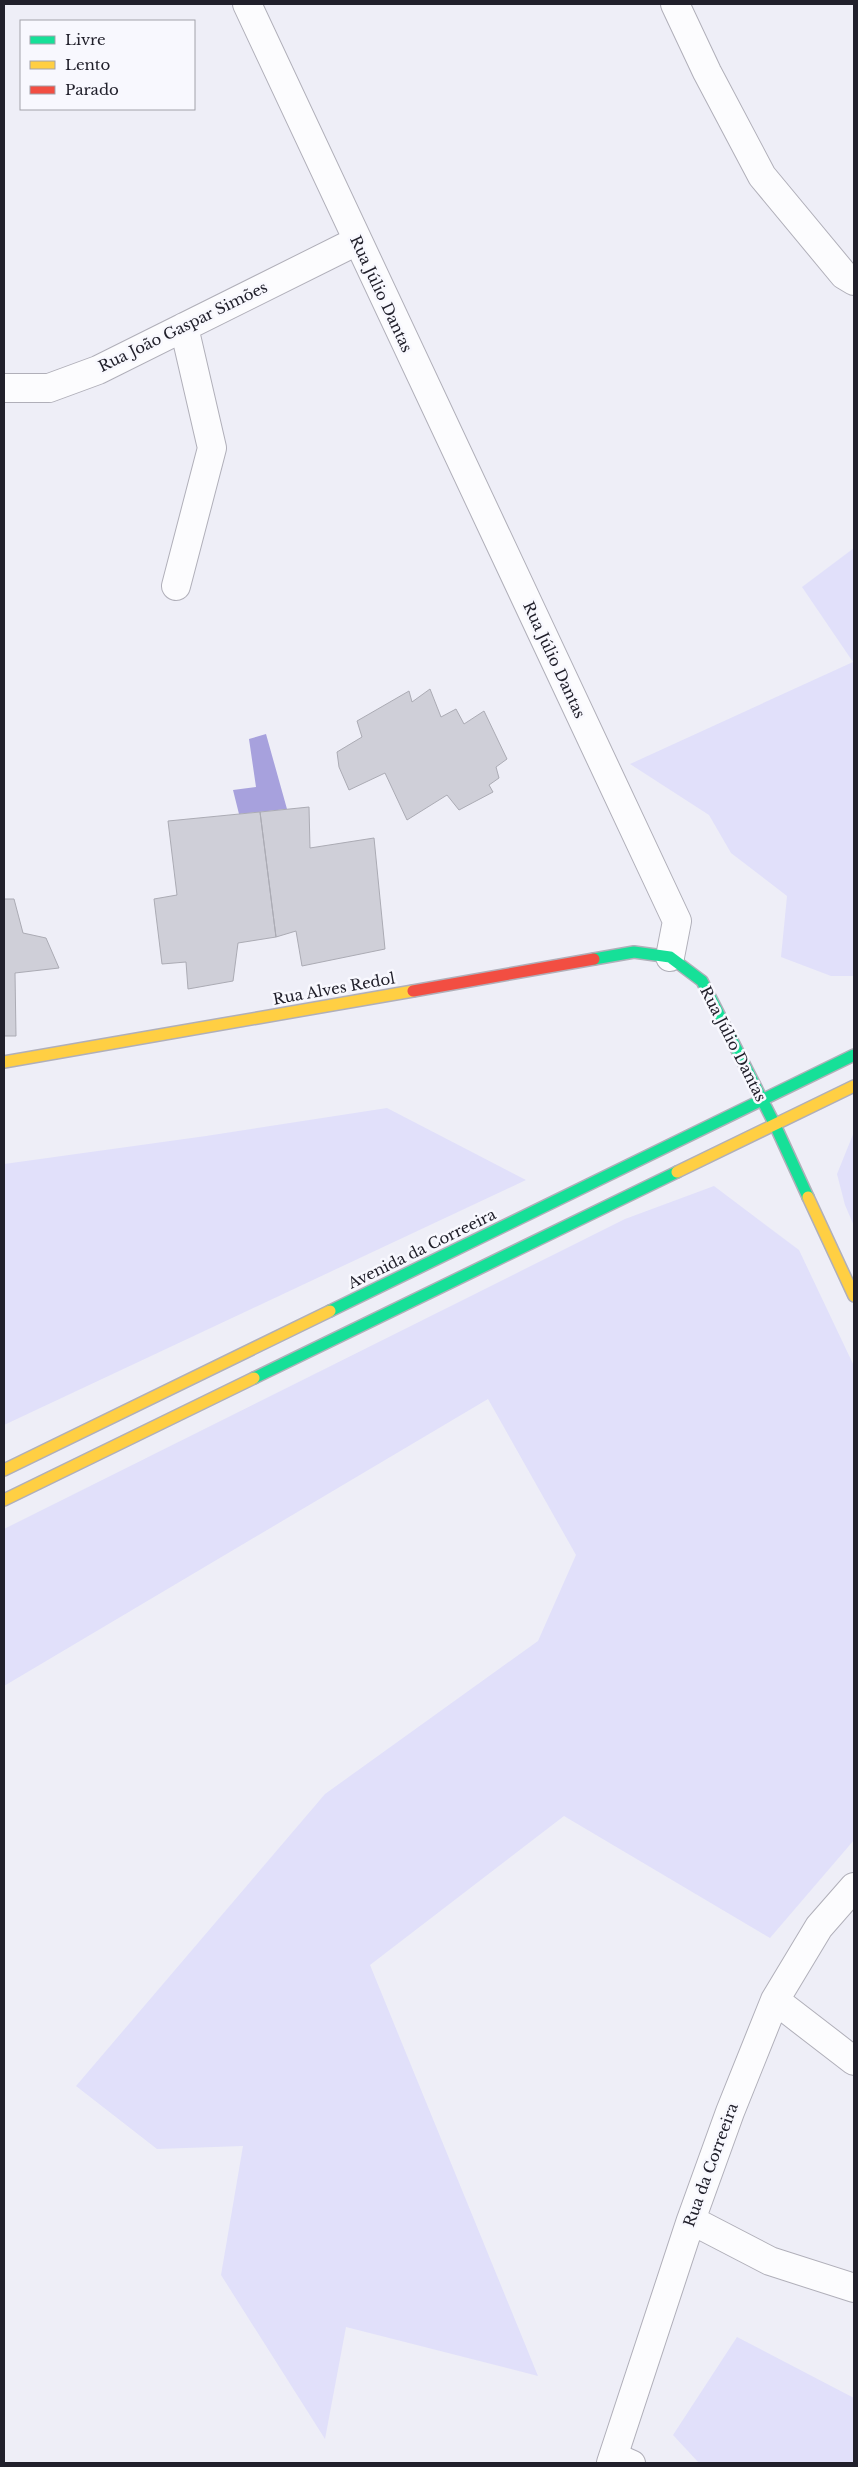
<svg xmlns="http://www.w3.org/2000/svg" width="858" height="2467" font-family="'Libre Baskerville',serif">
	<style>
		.green { fill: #e1e0fa }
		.water { fill: #a7a1dd }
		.building { fill: #cfcfd8; stroke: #ababb4 }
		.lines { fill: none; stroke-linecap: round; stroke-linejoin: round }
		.lane-casing { stroke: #b0afb9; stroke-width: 26 }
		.street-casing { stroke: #b0afb9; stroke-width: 30 }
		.fast-casing { stroke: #b0afb9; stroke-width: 14 }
		.slow-casing { stroke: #b0afb9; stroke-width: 14 }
		.jam-casing { stroke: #b0afb9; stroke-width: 14 }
		.lane { stroke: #fcfcfe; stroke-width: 24 }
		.street { stroke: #fcfcfe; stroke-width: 28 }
		.fast { stroke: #16e098; stroke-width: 11 }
		.slow { stroke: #ffcf43; stroke-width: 11 }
		.jam { stroke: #f24e42; stroke-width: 11 }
		.labels { text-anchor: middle; stroke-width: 5; stroke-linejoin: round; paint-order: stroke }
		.street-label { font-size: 15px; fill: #21202b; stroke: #f8f8fe }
	</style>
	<rect width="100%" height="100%" fill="#eeeef7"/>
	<path class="green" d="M854 548V976H831L781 957 787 896 731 853 709 815 630 764 853 662 802 587Z
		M387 1108 526 1180 4 1425V1164L206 1136Z
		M854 1132V1226L845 1205 837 1174Z
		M714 1186 799 1250 854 1366V1840L770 1938 564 1816 370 1965 538 2376 346 2327 325 2439 221 2275 243 2146 157 2149 76 2086 325 1794 538 1641 576 1555 488 1399 4 1686V1529L625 1219Z
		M737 2337 854 2398V2463H699L673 2435Z"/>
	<path class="water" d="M266 734 287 809 239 814 233 790 256 787 249 739Z"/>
	<path class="building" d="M430 689 441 717 456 709 464 724 484 711 507 759 496 767 499 778 489 785 493 792 459 810 447 795 407 820 385 773 349 790 339 767 337 752 362 737 357 721 409 691 412 702Z
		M309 807 310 848 374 838 385 949 302 966 296 931 276 937 260 812Z
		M260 812 276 937 238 943 233 981 188 989 186 962 162 964 154 899 177 895 168 821Z
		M4 899H14L23 933 46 938 59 968 15 973 16 1036H4Z"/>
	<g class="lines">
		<defs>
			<path id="lane" d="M615 2455 633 2463"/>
			<path id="street" d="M247 4 677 921 670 957
				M675 4 707 72 762 176 844 275 854 281
				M4 388H49L98 370 357 241
				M176 586 212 448 184 327
				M775 2000 854 2061
				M691 2220 770 2261 854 2288
				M611 2463 691 2220 730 2112 775 2000 819 1927 854 1887"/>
			<path id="fast" d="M594 959 634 952 670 957 702 981 775 1125 808 1197
				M330 1311 854 1055
				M254 1378 677 1172"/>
			<path id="slow" d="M4 1062 413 991
				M677 1172 854 1086
				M808 1197 854 1296
				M4 1470 330 1311
				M4 1500 254 1378"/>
			<path id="jam" d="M413 991 594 959"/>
		</defs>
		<use href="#lane" class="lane-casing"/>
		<use href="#street" class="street-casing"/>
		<use href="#fast" class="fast-casing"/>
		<use href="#slow" class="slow-casing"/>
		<use href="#jam" class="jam-casing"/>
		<use href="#lane" class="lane"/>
		<use href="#street" class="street"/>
		<use href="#fast" class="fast"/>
		<use href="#slow" class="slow"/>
		<use href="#jam" class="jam"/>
	</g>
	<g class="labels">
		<g class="street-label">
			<text transform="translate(381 294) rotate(65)" y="5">Rua Júlio Dantas</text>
			<text transform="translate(183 327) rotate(-26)" y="5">Rua João Gaspar Simões</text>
			<text transform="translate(554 660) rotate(65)" y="5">Rua Júlio Dantas</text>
			<text transform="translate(334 989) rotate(-10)" y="5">Rua Alves Redol</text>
			<text transform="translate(733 1044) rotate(63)" y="5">Rua Júlio Dantas</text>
			<text transform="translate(422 1249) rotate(-26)" y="5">Avenida da Correeira</text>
			<text transform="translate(711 2165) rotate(-70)" y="5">Rua da Correeira</text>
		</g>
	</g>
	<rect width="858" height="2467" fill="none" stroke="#21202b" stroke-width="10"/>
	<rect x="20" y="20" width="175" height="90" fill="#f8f8fe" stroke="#a2a2aa"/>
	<rect x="30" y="36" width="25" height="8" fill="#16e098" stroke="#a2a2aa"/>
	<text x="65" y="45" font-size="15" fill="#21202b">Livre</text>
	<rect x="30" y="61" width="25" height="8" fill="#ffcf43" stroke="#a2a2aa"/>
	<text x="65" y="70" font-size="15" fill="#21202b">Lento</text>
	<rect x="30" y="86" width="25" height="8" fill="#f24e42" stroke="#a2a2aa"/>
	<text x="65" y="95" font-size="15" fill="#21202b">Parado</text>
</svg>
